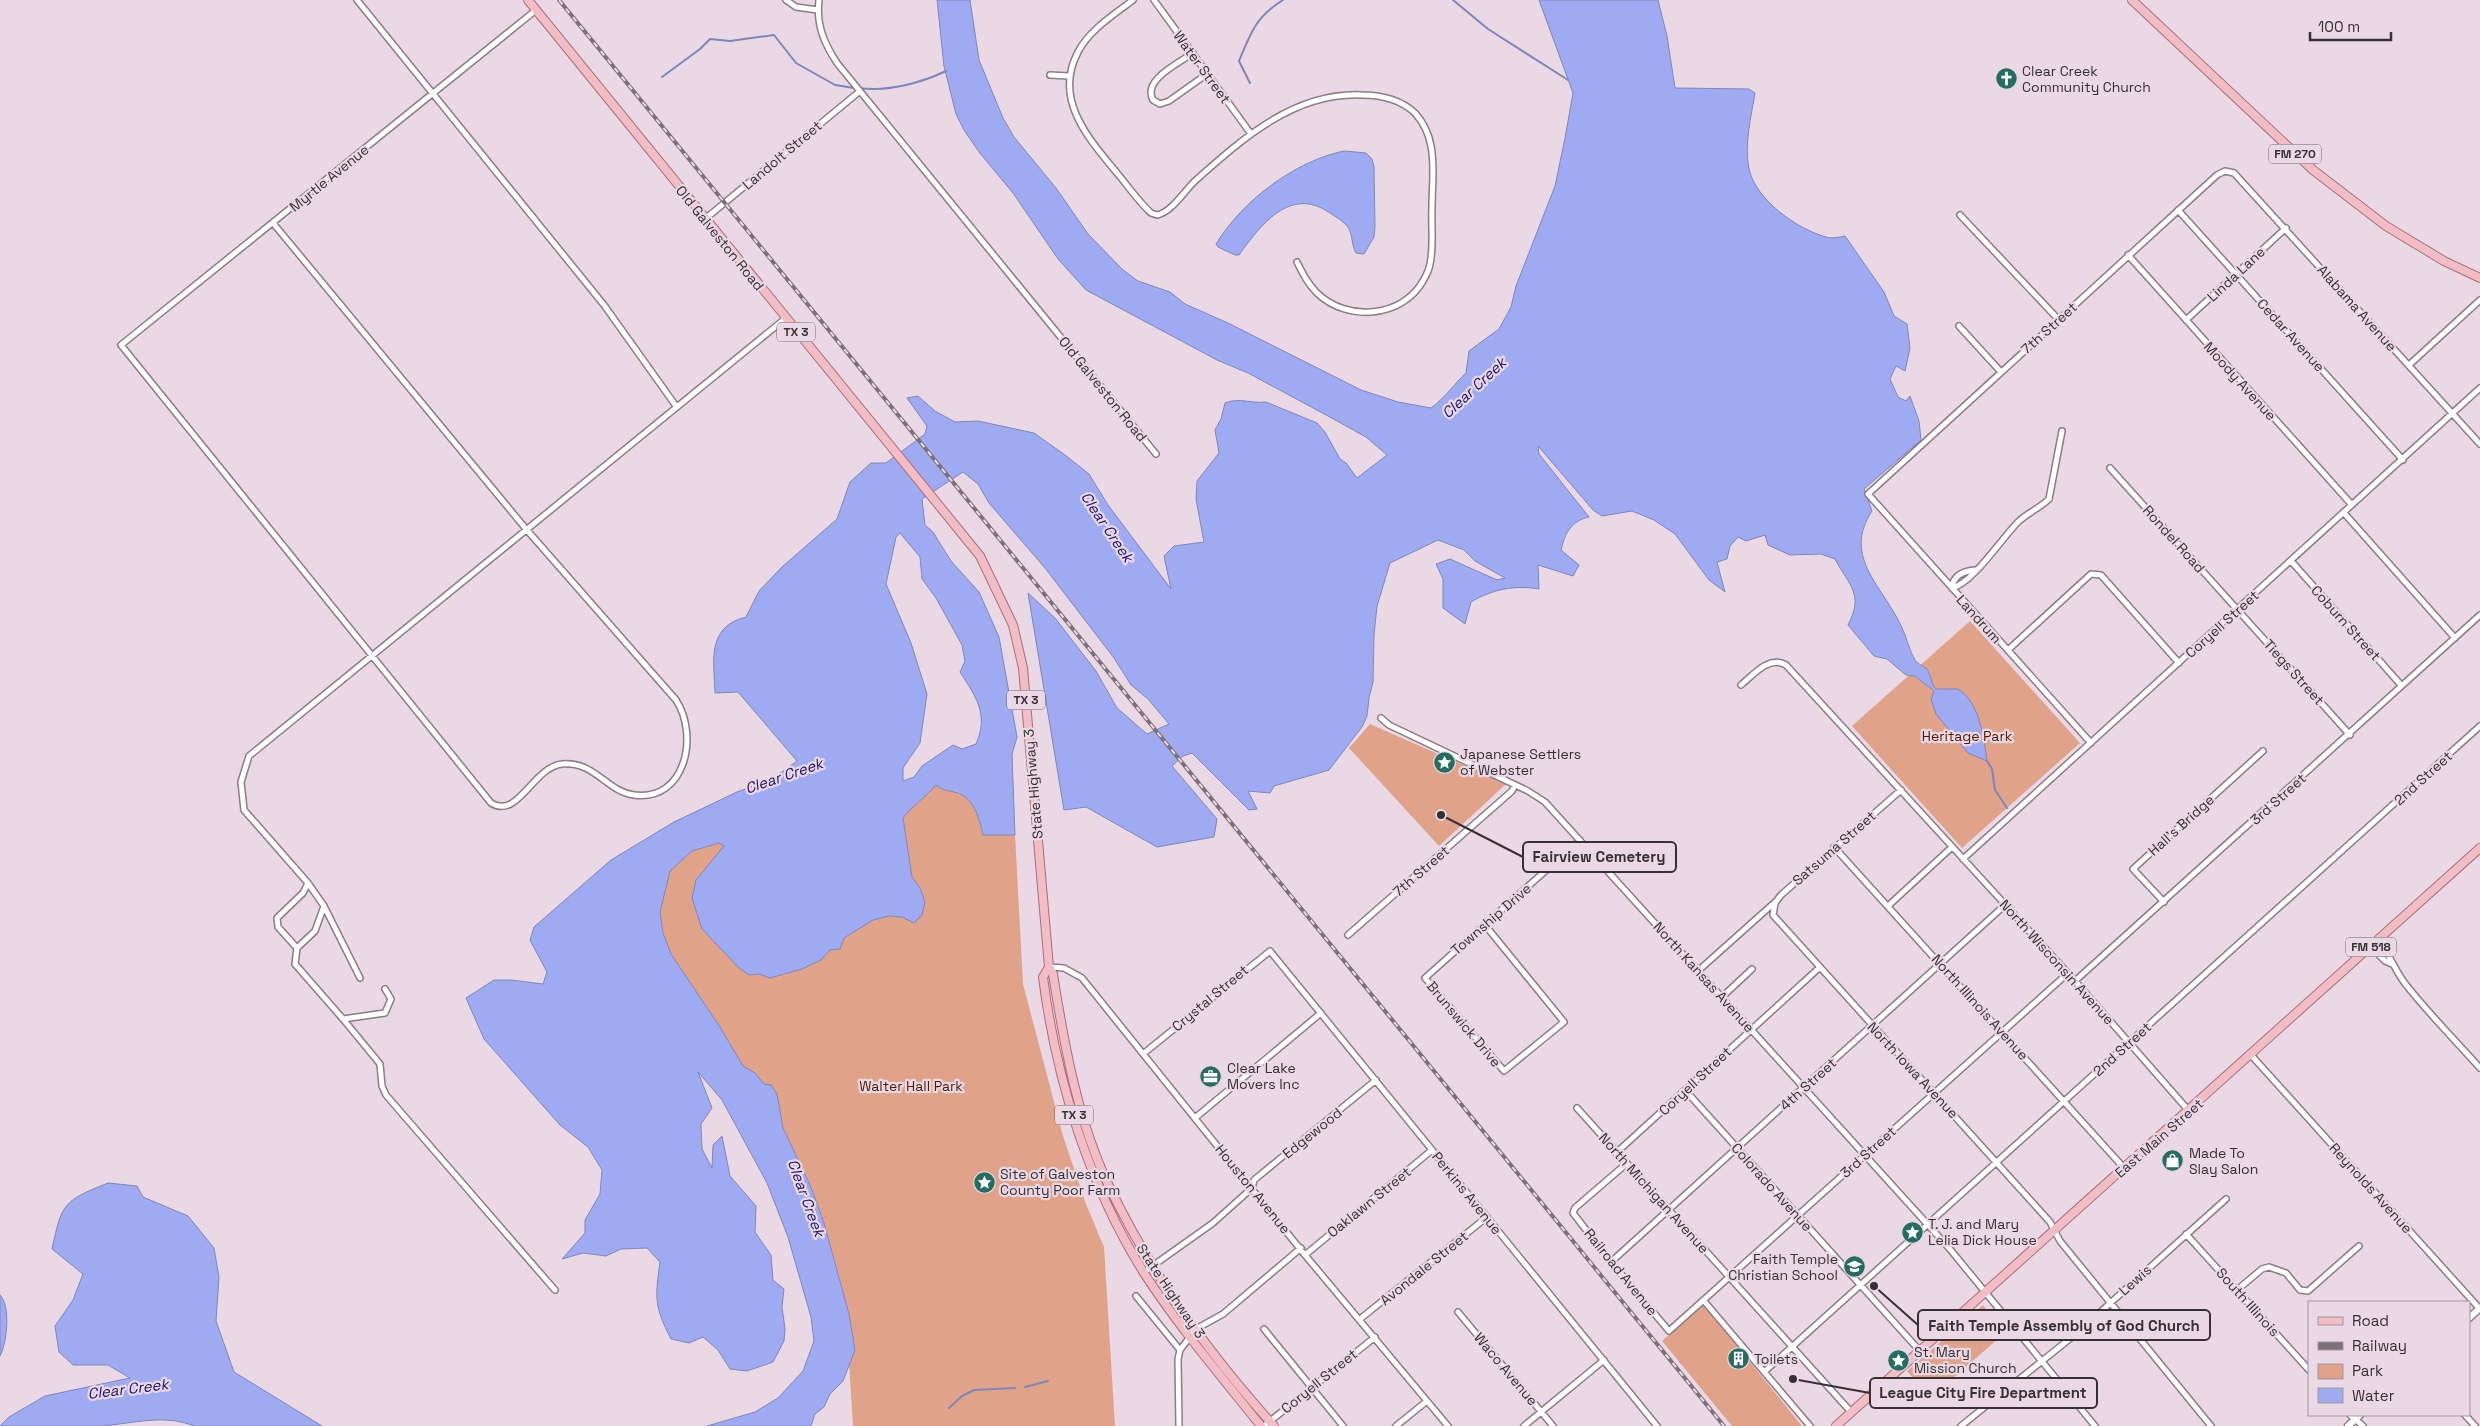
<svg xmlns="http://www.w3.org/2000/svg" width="2480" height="1426" font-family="'Space Grotesk',sans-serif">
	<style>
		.green { fill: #e1a28a }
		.water { fill: #9eabf2; stroke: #7f86b9; fill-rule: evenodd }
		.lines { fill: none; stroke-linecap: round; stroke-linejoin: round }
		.stream { stroke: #7f86b9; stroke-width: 2 }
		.minor-casing { stroke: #8b7c86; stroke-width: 8 }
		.tertiary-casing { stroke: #8b7c86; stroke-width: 9 }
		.primary-casing { stroke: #aa6f7a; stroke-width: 10 }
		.minor { stroke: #fff; stroke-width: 5 }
		.tertiary { stroke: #fff; stroke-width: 6 }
		.primary { stroke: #f2bdc5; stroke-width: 8 }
		.rail-casing { stroke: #7c7178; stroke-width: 4 }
		.rail { stroke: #ead9e4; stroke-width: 2; stroke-dasharray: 5.5; stroke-linecap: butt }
		.labels { text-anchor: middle; stroke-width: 4.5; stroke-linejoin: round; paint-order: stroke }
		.shield { fill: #ead9e4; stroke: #6c6369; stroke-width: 1 }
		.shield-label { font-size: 12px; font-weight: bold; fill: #363034 }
		.street-label { font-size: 14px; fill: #363034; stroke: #ead9e4 }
		.poi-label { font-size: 14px; fill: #363034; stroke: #ead9e4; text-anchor: start }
		.park-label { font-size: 14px; fill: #561a00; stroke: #ead9e4 }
		.water-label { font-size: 15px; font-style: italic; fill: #1c0e75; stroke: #ead9e4 }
		.leader { fill: none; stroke: #363034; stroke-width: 2 }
		.callout-dot { fill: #363034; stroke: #ead9e4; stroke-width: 2 }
		.callout { fill: #ead9e4; stroke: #363034; stroke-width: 2 }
		.callout-label { font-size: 15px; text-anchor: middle; font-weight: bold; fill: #363034 }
	</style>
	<rect width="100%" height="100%" fill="#ead9e4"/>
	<path class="green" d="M1970 621 2080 743 1962 848 1852 726Z
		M1370 724 1506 784 1439 846 1349 748Z
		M936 784C943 790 945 790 954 792 974 796 979 818 983 835H1015L1023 984 1063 1136 1086 1204 1104 1247 1115 1426H853L849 1361 855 1350 849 1314 824 1223 810 1185 783 1128 777 1094 743 1067 720 1027 671 954 663 933 660 912 669 871 692 851 719 843 725 846 696 880 702 929 749 975 759 974 770 978 802 969 821 960 830 950 840 949 844 938 873 920 889 916 902 917 914 922 920 888 912 877 903 818C913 805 926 797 936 784Z
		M1704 1305 1802 1426H1732L1662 1341Z
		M1983 1305 2006 1332 1930 1398 1907 1371Z"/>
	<path class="water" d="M937 0H970L979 60 1003 118 1014 137 1056 188 1088 234 1123 270 1138 281 1170 292 1185 304 1228 323 1361 390 1398 402 1431 408C1445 398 1454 384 1466 373L1469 351 1499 329 1511 307 1516 286 1555 186 1565 138 1573 93 1539 0H1658L1667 36 1675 88 1749 89 1755 93C1751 117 1744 145 1749 169 1756 200 1797 229 1826 237 1832 239 1840 237 1845 236L1884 292 1894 316 1907 324 1910 348 1905 371 1896 366 1890 379 1898 397 1906 401 1910 396 1919 421 1921 440 1864 489 1872 511C1841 558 1885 588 1902 628 1907 638 1909 650 1915 660 1918 664 1923 666 1927 669 1932 676 1930 683 1936 689H1958C1980 702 1984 740 1987 761L1968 753 1936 714 1931 699 1934 691C1929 686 1921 682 1915 676L1906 675 1887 659 1874 656 1848 625C1864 594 1850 587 1835 559L1821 554 1790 555 1768 545 1765 535 1746 541 1738 537 1730 546 1727 559 1717 562 1725 592 1709 580 1675 534 1654 520 1632 511 1602 516 1593 510 1538 446 1539 454 1589 517C1571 521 1565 533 1561 550L1579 565 1573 576 1538 565 1539 589C1515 585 1493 589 1471 602L1465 624 1443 608V579L1436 564 1450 559 1497 580 1505 578 1475 561 1464 550 1438 540 1390 563 1377 606 1374 635 1373 682 1369 698 1367 716 1362 727 1329 770 1274 786 1270 793 1248 791 1257 809 1249 810 1192 753 1183 756 1172 766 1217 819 1214 837 1157 847 1086 807 1064 810 1028 593 1055 618 1096 671 1117 708 1147 734 1169 724 1148 699 1131 685 1114 658 1045 568 989 503 978 484 963 472 922 499 925 525 933 532 951 561 979 592 999 637 1017 737 1012 754 1015 835H983C979 818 974 796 954 792 945 790 943 790 936 785 926 797 913 805 903 818L912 877 920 888 925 902 922 915 914 923 902 917 889 916 873 920 844 938 840 949 830 950 821 960 802 969 770 978 759 974 749 975 739 968 702 929 692 898 696 880 724 846 719 843 692 851 670 871 660 912 663 933 671 954 720 1027 743 1066 755 1073 764 1084 771 1085 777 1094 783 1128 810 1185 824 1223 849 1314 855 1350 843 1381 830 1394 824 1407 815 1414 811 1426H707L755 1412 778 1398 803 1371 814 1341 811 1317 788 1237 767 1183 722 1100 698 1072 712 1108 701 1124 702 1149 712 1168 713 1145 722 1136 730 1176 756 1206 755 1232 771 1255 773 1280 784 1289 782 1307 785 1329 784 1341 773 1362 747 1371 730 1369 718 1350 703 1337 689 1343 671 1339C654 1306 655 1298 660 1262L647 1248 621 1249 606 1256 583 1253 562 1259 585 1233V1220L600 1194 602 1170 588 1147 560 1125 484 1039 466 998 494 980H511L543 984 547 972 530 940 534 927 611 860 674 822 737 792 772 779 797 761 738 692 715 693C714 661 706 627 746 617L759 591 782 567 837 519 850 482 871 463H886L925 434 927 426 907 398 918 396 935 411 955 422 978 421 1034 433 1065 455 1089 474 1108 505 1171 589 1164 556 1174 546 1204 542 1196 499 1197 481 1219 453 1215 430 1221 419 1225 403C1240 397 1251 404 1266 402L1317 423 1325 432 1340 459 1346 463 1357 478 1387 455 1366 437 1328 416 1248 373 1217 360 1086 290 1058 259 1013 193 979 152 964 130 956 114 944 66ZM900 533 920 557 922 579 936 598 962 645 965 661 960 672C976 697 989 714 976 744L962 749 953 745 922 766 914 777 903 781V768L920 743 927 694 911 643 886 584 896 537Z
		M1344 151 1366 153 1372 159 1374 167 1375 227 1374 237 1364 254 1356 253C1351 244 1353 235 1348 227 1343 221 1336 217 1330 213 1290 185 1260 226 1239 255H1235L1218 247 1216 244C1242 201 1295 161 1344 151Z
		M108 1183 137 1186 143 1197 188 1216 214 1248 219 1277 216 1321 234 1372 322 1426H194C165 1414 134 1423 103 1426 70 1426 34 1426 0 1426L9 1417 45 1396 130 1378 108 1365H73L59 1352 55 1326 73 1300 83 1274 52 1249C62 1203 63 1201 108 1183Z
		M0 1295C11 1306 7 1343 0 1356Z"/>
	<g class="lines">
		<path class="stream" d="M1453 0 1488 29 1568 80
			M662 77 700 49 710 39 730 41 774 35 796 63 835 85 854 88
			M1250 83 1239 61C1251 32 1256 17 1283 0
			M859 88C887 92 921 83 946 71
			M1987 761 1992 769 1995 790 2007 808
			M1025 1387 1048 1381
			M949 1408 962 1396 974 1390 1015 1388"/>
		<defs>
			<path id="minor" d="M357 0 604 305 676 406
				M786 0 796 7 818 10
				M819 0C816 25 824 43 837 63L1156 454
				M1133 0C1115 14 1089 30 1078 52 1053 99 1088 138 1117 173 1128 186 1138 201 1151 213L1157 215C1172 212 1184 191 1196 180 1243 138 1295 92 1362 95 1382 95 1400 99 1415 113 1423 122 1429 135 1431 146 1435 166 1432 187 1432 207 1431 225 1434 246 1430 264 1429 270 1426 276 1423 281 1402 318 1347 322 1317 293 1308 284 1303 274 1297 262
				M1154 0 1251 134
				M1193 53C1179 63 1142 80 1153 100L1160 104 1169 101 1207 74
				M1050 75 1069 76
				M2178 210 2403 460
				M1960 215 2058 319
				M705 219 860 91
				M273 223 526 529 676 700C699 735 686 802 634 795 607 792 595 761 562 764 533 767 518 820 491 803L121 345 536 10
				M2128 255 2352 505
				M2186 320 2286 228
				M1959 326 2001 372
				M2409 365 2480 300
				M2110 468 2350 735
				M2344 513 2455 638
				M2291 561 2401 685
				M1975 570C1964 571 1953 575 1952 588 1973 583 2002 538 2018 522 2027 513 2040 508 2049 499L2062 431
				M2008 650 2091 574 2101 575 2179 663
				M1741 685C1753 675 1769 655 1786 665L2075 981 2189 1111
				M1381 718 1389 725 1528 791 1545 802 1949 1248 2095 1426
				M2091 743 1868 494 2217 175 2225 171 2234 173 2480 444
				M1901 790 1781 895 1775 903 1773 915 2050 1222 2060 1241 2211 1426
				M1834 847 2124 1168
				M1963 859 2480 388
				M2164 902 2133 869 2263 751
				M324 906 315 931 297 948 295 964 343 1019 385 1013 391 999 385 989
				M1888 906 1952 847
				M1485 925 1564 1022 1504 1071 1425 978 1580 840
				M1348 935 1512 791 1515 785
				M2378 941C2391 955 2395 972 2407 986 2430 1015 2456 1041 2480 1068
				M2371 947 2385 961 2392 964
				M297 948 278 927 277 918 303 893 308 883
				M1049 967 1064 968 1082 978 1305 1255 1448 1426
				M1698 971 1774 903
				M360 978 324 906 308 883 244 810 241 782 249 756 786 318
				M2075 981 2480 615
				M1722 997 1752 969
				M343 1019 380 1064 382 1086 386 1095 555 1290
				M1143 1054 1270 951 1657 1426
				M2251 1055 2480 1309
				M1685 1090 1919 1350
				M1577 1108 1851 1412
				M1195 1118 1321 1013
				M1616 1153 1819 968
				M1626 1164 1575 1208 1573 1213 1611 1262 1669 1331 2067 974
				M2186 1234 2309 1370
				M1305 1255 1432 1150
				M1611 1262 2005 905
				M1144 1272 1213 1223 1252 1188 1254 1180 1376 1080
				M2237 1290 2262 1269 2269 1267 2286 1273 2300 1290 2308 1291 2359 1246
				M1136 1296 1180 1350
				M1704 1301 1810 1426
				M1458 1312 1553 1426
				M1360 1319 1487 1217
				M1264 1329 1343 1426
				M1764 1372 2480 726
				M2350 1415 2363 1426
				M2465 1415 2475 1426
				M1179 1426 1178 1359 1180 1350 1196 1329 1223 1314 1301 1248
				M1264 1426 1375 1337
				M1396 1426 1427 1401
				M1524 1426 1604 1360
				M1961 1426 2077 1333 2226 1199"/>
			<path id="tertiary" d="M2469 1318 2480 1308
				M2348 1426 2360 1415"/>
			<path id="primary" d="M528 0 980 556 1013 625 1023 668 1049 967 1053 974C1064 1044 1078 1122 1109 1186 1151 1274 1209 1354 1274 1426
				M2132 0 2313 170 2386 226 2444 261 2480 278
				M1049 967 1043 977C1056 1080 1089 1185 1144 1273 1179 1327 1221 1376 1261 1426
				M1836 1426 2480 848"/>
		</defs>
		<use href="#minor" class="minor-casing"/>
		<use href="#tertiary" class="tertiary-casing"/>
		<use href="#primary" class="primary-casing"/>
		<use href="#minor" class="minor"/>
		<use href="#tertiary" class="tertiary"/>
		<use href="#primary" class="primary"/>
		<defs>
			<path id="rail" d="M559 0 1724 1426"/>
		</defs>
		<use href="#rail" class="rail-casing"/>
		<use href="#rail" class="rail"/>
	</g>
	<defs>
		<symbol id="church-disc" viewBox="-11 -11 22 22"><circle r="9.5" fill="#256c61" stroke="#ead9e4"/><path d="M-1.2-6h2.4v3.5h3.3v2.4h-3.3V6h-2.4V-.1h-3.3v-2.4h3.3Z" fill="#fff"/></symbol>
		<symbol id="sight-disc" viewBox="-11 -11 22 22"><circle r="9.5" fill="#256c61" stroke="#ead9e4"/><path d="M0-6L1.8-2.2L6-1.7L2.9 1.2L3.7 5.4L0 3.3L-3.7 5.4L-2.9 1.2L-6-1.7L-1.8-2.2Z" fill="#fff"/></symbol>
		<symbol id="office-disc" viewBox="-11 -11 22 22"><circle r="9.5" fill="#256c61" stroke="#ead9e4"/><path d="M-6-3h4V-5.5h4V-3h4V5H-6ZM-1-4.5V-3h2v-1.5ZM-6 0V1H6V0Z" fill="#fff"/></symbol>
		<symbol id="shop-disc" viewBox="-11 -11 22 22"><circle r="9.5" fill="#256c61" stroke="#ead9e4"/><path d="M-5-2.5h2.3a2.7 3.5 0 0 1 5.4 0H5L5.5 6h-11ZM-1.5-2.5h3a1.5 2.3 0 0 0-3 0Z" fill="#fff"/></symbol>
		<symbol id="school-disc" viewBox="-11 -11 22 22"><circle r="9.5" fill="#256c61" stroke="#ead9e4"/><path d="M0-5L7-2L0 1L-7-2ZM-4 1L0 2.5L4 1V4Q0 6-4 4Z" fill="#fff"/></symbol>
		<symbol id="building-disc" viewBox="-11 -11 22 22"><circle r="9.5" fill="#256c61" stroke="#ead9e4"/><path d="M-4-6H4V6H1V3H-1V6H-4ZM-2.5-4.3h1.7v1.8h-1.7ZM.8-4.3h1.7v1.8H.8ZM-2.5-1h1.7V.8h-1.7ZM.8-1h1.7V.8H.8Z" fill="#fff"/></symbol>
	</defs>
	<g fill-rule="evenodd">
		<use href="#church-disc" x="1994" y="66" width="25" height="25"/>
		<use href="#sight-disc" x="1432" y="750" width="25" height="25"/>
		<use href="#office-disc" x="1198" y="1064" width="25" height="25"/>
		<use href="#shop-disc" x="2160" y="1148" width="25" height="25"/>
		<use href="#sight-disc" x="972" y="1170" width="25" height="25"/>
		<use href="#sight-disc" x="1900" y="1220" width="25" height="25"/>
		<use href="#school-disc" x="1842" y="1254" width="25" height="25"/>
		<use href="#building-disc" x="1726" y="1346" width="25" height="25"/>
		<use href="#sight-disc" x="1886" y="1348" width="25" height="25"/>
	</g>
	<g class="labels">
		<g class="shield">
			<rect x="2269" y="144.5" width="52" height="19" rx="4"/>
			<rect x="777" y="322.5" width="38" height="19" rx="4"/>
			<rect x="1007" y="690.5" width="38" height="19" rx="4"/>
			<rect x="2346" y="937.5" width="50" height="19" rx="4"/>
			<rect x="1055" y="1105.5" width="38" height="19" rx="4"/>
		</g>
		<g class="shield-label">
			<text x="2295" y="158">FM 270</text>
			<text x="796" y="336">TX 3</text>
			<text x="1026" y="704">TX 3</text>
			<text x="2371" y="951">FM 518</text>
			<text x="1074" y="1119">TX 3</text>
		</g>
		<g class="street-label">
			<text transform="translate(1202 67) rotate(54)" y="5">Water Street</text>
			<text transform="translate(782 155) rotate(-40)" y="5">Landolt Street</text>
			<text transform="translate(329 178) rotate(-39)" y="5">Myrtle Avenue</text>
			<text transform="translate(720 238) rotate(51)" y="5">Old Galveston Road</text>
			<text transform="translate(2236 274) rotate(-43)" y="5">Linda Lane</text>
			<text transform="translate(2357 308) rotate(48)" y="5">Alabama Avenue</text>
			<text transform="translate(2049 328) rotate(-42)" y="5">7th Street</text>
			<text transform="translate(2291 335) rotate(48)" y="5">Cedar Avenue</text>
			<text transform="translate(2240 381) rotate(48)" y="5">Moody Avenue</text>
			<text transform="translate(1103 389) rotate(51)" y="5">Old Galveston Road</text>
			<text transform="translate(2174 539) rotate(48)" y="5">Rondel Road</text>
			<text transform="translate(1979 619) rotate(48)" y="5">Landrum</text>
			<text transform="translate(2346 623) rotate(48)" y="5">Coburn Street</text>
			<text transform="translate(2222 624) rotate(-42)" y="5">Coryell Street</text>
			<text transform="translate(2294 672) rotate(48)" y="5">Tiegs Street</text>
			<text transform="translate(2423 778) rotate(-42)" y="5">2nd Street</text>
			<text transform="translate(1033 784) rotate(-95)" y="5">State Highway 3</text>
			<text transform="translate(2278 799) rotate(-42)" y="5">3rd Street</text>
			<text transform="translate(2181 825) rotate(-42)" y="5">Hall's Bridge</text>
			<text transform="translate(1834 848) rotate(-41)" y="5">Satsuma Street</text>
			<text transform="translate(1421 871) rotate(-41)" y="5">7th Street</text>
			<text transform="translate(1491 919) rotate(-41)" y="5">Township Drive</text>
			<text transform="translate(2057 962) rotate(48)" y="5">North Wisconsin Avenue</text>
			<text transform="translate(1704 977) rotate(48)" y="5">North Kansas Avenue</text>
			<text transform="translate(1210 998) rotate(-40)" y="5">Crystal Street</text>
			<text transform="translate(1980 1007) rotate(48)" y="5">North Illinois Avenue</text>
			<text transform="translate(1464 1024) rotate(50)" y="5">Brunswick Drive</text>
			<text transform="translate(2122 1049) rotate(-42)" y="5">2nd Street</text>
			<text transform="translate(1913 1070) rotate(47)" y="5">North Iowa Avenue</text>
			<text transform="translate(1695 1081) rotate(-43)" y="5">Coryell Street</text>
			<text transform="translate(1808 1084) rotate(-42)" y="5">4th Street</text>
			<text transform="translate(1312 1133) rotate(-39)" y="5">Edgewood</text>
			<text transform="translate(2159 1138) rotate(-41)" y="5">East Main Street</text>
			<text transform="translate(1868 1152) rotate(-42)" y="5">3rd Street</text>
			<text transform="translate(1772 1187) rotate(48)" y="5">Colorado Avenue</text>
			<text transform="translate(2371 1188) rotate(48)" y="5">Reynolds Avenue</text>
			<text transform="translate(1253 1189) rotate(51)" y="5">Houston Avenue</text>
			<text transform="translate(1467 1193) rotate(51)" y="5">Perkins Avenue</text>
			<text transform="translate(1654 1193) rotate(48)" y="5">North Michigan Avenue</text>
			<text transform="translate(1369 1202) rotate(-39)" y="5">Oaklawn Street</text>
			<text transform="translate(1424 1268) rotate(-39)" y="5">Avondale Street</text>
			<text transform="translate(1621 1272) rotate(51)" y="5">Railroad Avenue</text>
			<text transform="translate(2135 1280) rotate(-42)" y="5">Lewis</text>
			<text transform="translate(1171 1291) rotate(56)" y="5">State Highway 3</text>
			<text transform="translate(2248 1302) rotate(48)" y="5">South Illinois</text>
			<text transform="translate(1506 1369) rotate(50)" y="5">Waco Avenue</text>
			<text transform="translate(1319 1381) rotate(-39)" y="5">Coryell Street</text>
		</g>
		<g class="poi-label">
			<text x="2022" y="76">Clear Creek<tspan x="2022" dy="16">Community Church</tspan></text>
			<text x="1460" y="759">Japanese Settlers<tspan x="1460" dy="16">of Webster</tspan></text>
			<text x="1227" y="1073">Clear Lake<tspan x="1227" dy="16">Movers Inc</tspan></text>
			<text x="2189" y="1158">Made To<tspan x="2189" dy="16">Slay Salon</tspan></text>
			<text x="1000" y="1179">Site of Galveston<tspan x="1000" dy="16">County Poor Farm</tspan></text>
			<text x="1928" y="1229">T. J. and Mary<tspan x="1928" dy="16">Lelia Dick House</tspan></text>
			<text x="1838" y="1264" text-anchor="end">Faith Temple<tspan x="1838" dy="16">Christian School</tspan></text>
			<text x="1914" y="1357">St. Mary<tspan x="1914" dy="16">Mission Church</tspan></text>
			<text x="1754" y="1364">Toilets</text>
		</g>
		<g class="park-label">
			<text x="1967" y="741">Heritage Park</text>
			<text x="911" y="1091">Walter Hall Park</text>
		</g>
		<g class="water-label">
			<text transform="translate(1474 388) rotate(-43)" y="5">Clear Creek</text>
			<text transform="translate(1107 527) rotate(56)" y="5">Clear Creek</text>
			<text transform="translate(784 776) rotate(-19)" y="5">Clear Creek</text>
			<text transform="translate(806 1198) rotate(70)" y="5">Clear Creek</text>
			<text transform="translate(128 1389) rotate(-7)" y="5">Clear Creek</text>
		</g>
	</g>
	<path class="leader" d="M1441 815L1523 857M1874 1286L1918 1325M1793 1379L1870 1393"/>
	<g class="callout-dot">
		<circle cx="1441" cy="815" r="5"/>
		<circle cx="1874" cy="1286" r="5"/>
		<circle cx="1793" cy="1379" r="5"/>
	</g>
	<g class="callout">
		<rect x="1523" y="842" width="153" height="30" rx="5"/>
		<rect x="1918" y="1310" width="292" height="30" rx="5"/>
		<rect x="1870" y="1378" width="227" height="30" rx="5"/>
	</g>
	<g class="callout-label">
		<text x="1599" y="862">Fairview Cemetery</text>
		<text x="2064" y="1331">Faith Temple Assembly of God Church</text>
		<text x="1983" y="1398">League City Fire Department</text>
	</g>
	<rect x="2308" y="1301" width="162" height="115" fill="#ead9e4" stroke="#a2959e"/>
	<rect x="2318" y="1317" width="25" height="8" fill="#f2bdc5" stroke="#a2959e"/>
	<text x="2352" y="1326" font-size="15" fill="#363034">Road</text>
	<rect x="2318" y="1342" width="25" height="8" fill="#7c7178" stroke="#a2959e"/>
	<text x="2352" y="1351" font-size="15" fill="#363034">Railway</text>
	<rect x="2318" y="1364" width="25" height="15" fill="#e1a28a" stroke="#a2959e"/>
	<text x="2352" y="1376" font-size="15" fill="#363034">Park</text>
	<rect x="2318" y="1388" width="25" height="15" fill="#9eabf2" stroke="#a2959e"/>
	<text x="2352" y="1401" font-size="15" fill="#363034">Water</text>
	<path d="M2310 32v8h81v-8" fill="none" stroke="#363034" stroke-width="2.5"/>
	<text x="2318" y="32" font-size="15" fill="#363034" stroke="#ead9e4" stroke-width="4" paint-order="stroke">100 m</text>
</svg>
